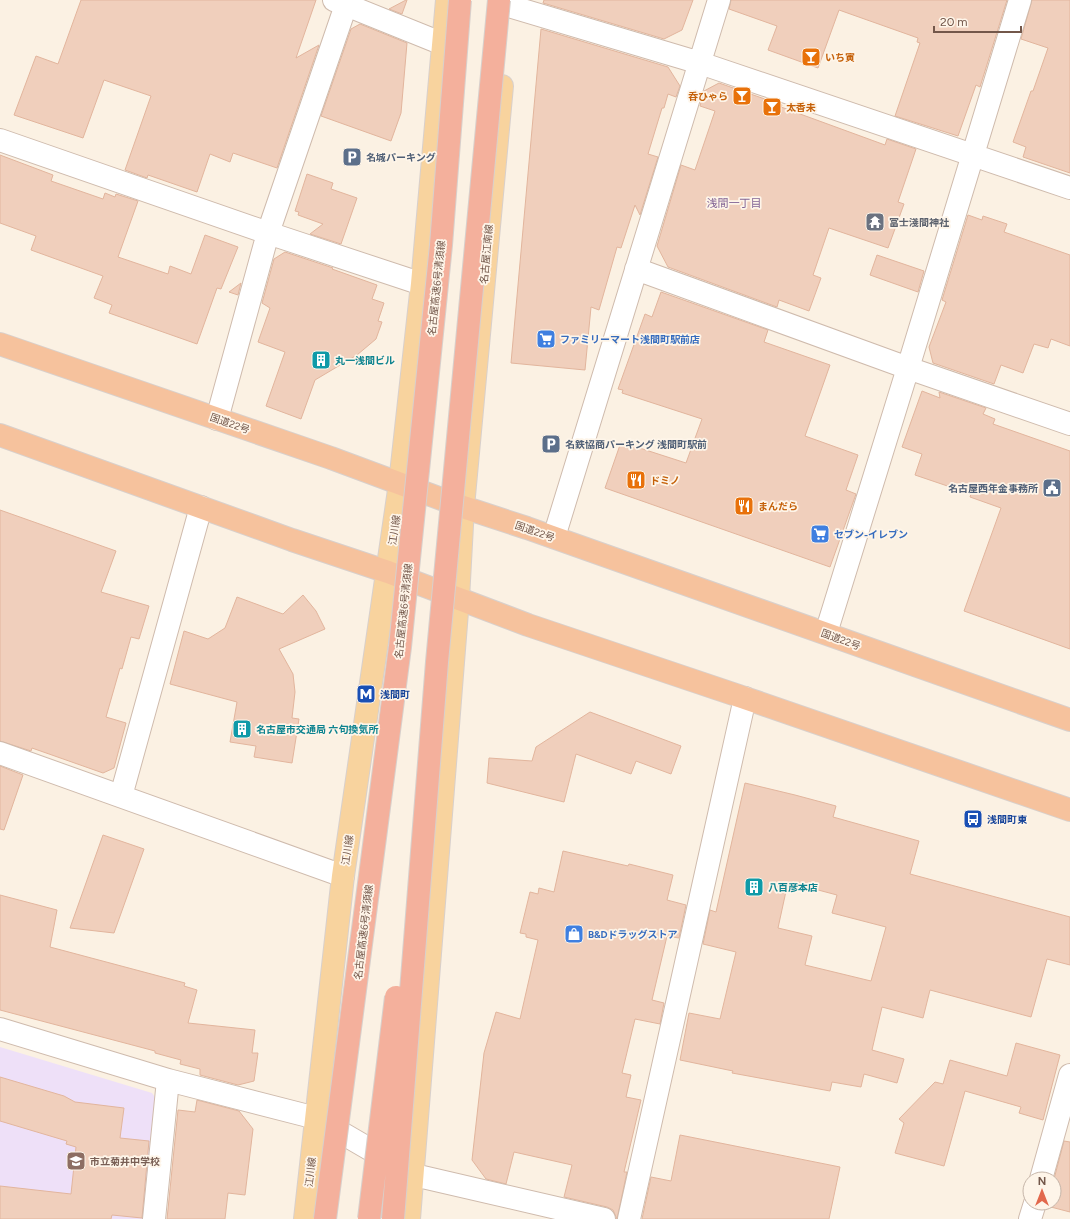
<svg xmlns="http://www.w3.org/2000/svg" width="1070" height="1219" font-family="Figtree,'Noto Sans JP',sans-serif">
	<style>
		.education { fill: #eee0f8 }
		.building { fill: #f0cfbc; stroke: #e2b59d; fill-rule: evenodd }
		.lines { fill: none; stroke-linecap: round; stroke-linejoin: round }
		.minor-casing { stroke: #cfbbad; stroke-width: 24 }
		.primary-casing { stroke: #d8d0cc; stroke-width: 24 }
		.trunk-casing { stroke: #d8d0cc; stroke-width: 24 }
		.minor { stroke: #fff; stroke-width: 22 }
		.primary { stroke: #f8d39e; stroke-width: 22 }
		.trunk { stroke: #f6c29d; stroke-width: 22 }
		.motorway-bridge-casing { stroke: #d8d0cc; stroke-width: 24; stroke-linecap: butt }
		.motorway-bridge { stroke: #f4b09c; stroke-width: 22 }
		.labels { text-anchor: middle; stroke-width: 3.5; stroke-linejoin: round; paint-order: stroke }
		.food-label { font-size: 10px; font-weight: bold; fill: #c56008; stroke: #fef5e9; text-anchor: start }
		.service-label { font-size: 10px; font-weight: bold; fill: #4e5e75; stroke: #fef5e9; text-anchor: start }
		.worship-label { font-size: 10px; font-weight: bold; fill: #5b616d; stroke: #fef5e9; text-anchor: start }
		.street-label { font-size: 10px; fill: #73574a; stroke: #fef5e9 }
		.shop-label { font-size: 10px; font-weight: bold; fill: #366cbe; stroke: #fef5e9; text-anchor: start }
		.culture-label { font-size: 10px; font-weight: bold; fill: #0d838f; stroke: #fef5e9; text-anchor: start }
		.transit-label { font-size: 10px; font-weight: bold; fill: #164399; stroke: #fef5e9; text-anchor: start }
		.education-label { font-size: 10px; font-weight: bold; fill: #785e54; stroke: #fef5e9; text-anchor: start }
		.neighbourhood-label { font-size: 11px; fill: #846696; stroke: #fef5e9 }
	</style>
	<rect width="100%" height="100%" fill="#fbf1e3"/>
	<path class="education" d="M0 1047 152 1093 159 1103 146 1219H0Z"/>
	<path class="building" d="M81 0H316L296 58 319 45 277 168 233 153 230 162 210 154 197 192 148 175 147 178 125 170 151 96 104 80 83 138 14 115 36 56 58 64Z
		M406 0H407L402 14 389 9Z
		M544 0H693L682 30 664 39 543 3Z
		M731 0H1007L980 87 976 85 958 136 895 116 920 43 917 42 918 38 839 10 818 68 768 50 777 26 729 9Z
		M1032 0H1070V173L1023 157 1026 147 1013 142 1031 91H1033L1048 48 1021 39Z
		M360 24 407 43 401 113 391 141 321 116 351 29Z
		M541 29 668 67 680 86 676 97 668 94 664 108H662L648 154 658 157 640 215 635 205 621 248 617 247 599 310 591 307 585 370 511 363Z
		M719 83 782 105 781 107 885 145 887 139 916 149 898 202 904 204 888 248 829 228 813 275 821 278 809 311 779 300 777 307 668 267 657 246 681 165 695 170 715 111 700 106 704 91Z
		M0 155 53 175 51 181 103 199 105 193 115 197 116 194 138 201 118 257 168 274 170 266 191 274 205 235 238 247 221 289 217 288 197 344 109 313 112 305 94 298 103 276 31 250 36 236 0 223Z
		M307 174 333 183 331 189 357 198 341 244 310 234 323 224 298 215 299 212 295 211Z
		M968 215 982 220 983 216 1007 224 1004 232 1070 255V346L1051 339 1048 348 1034 344 1023 373 1001 365 994 384 933 363 929 347 946 302 942 300Z
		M285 252 333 268 332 269 377 285 372 299 384 303 378 321 382 322 376 339 357 355 315 380 301 419 266 406 285 352 258 342 270 308 262 303 274 259Z
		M877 255 924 271 918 292 870 275Z
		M241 283 238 295 229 292Z
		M661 292 768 330 764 342 830 365 805 436 858 455 846 490 856 494 830 567 605 488 621 442 686 463 702 419 622 393 623 390 618 389 645 314 652 317Z
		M922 391 940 398 939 392 986 408 983 414 995 419 993 424 1070 451V649L964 611 1001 508 970 497 971 494 915 475 922 454 902 447Z
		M0 510 116 551 101 592 149 606 139 639 131 637 122 669 120 668 106 717 126 723 114 768 103 773 32 748 31 751 0 741Z
		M303 595 316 611 325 629 279 649 293 674 295 692 292 718 299 719 292 763 254 757 256 746 230 742 237 702 170 684 184 631 208 639 225 628 237 597 283 614Z
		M590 712 681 746 671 774 636 761 631 774 576 754 564 802 487 783 489 758 532 761 536 747Z
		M0 766 23 775 4 830 0 829Z
		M745 783 795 795 836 806 833 817 919 841 910 874 1070 917V965L1047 959 1031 1017 930 990 923 1018 882 1007 872 1050 904 1059 897 1083 864 1074 861 1087 832 1082 830 1091 732 1073 733 1071 680 1060 689 1013 720 1019 736 952 703 944 710 910 716 912ZM788 882 837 895 832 913 886 927 871 981 805 965 812 936 778 928Z
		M103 835 144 849 114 933 70 928Z
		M563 851 628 866 629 864 673 875 667 900 686 905 679 938 667 936 652 1000 664 1003 660 1024 635 1019 622 1073 631 1075 626 1097 641 1100 624 1172H627L617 1219 613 1210 607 1207 564 1197 572 1165 514 1152 506 1184 486 1179 472 1160 484 1053 496 1012 520 1019 538 940 526 937V934L520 933 530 892 538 894 539 888 554 892Z
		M0 895 57 910 50 947 185 983 184 986 197 990 188 1023 255 1030 252 1053H258L254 1081 238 1085 200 1075V1069L180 1064 181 1060 155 1053V1051L0 1010Z
		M1016 1043 1060 1055 1043 1120 1019 1113 1021 1107 965 1091 944 1166 895 1153 904 1123 899 1119 935 1082 943 1084 950 1060 1007 1076Z
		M0 1077 64 1096 75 1102 124 1108 120 1138 149 1141 142 1218 112 1215 111 1219H0V1186L71 1194 76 1147 66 1144 67 1141 0 1121Z
		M197 1100 239 1111 253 1129 245 1195 228 1193 225 1219H167L178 1110 195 1112Z
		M680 1135 840 1167 829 1219H642L651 1177 671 1181Z
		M1064 1141 1070 1142V1212L1047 1206V1203H1054V1179Z"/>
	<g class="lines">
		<defs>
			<path id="minor" d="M334 0 443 44
				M509 6 700 63 1070 188
				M0 140 268 233 422 284
				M636 269 908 368 1070 424
				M217 419 268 233 346 5
				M554 537 719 0
				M826 633 908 368 1020 0
				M0 753 343 876
				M121 796 201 507
				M0 1029 168 1080 316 1118 414 1175 604 1219
				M1041 1179 1070 1075
				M154 1219 168 1080
				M629 1219 745 698
				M1030 1219 1035 1203"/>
			<path id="primary" d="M305 1219 343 876 400 483 422 284 447 0
				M409 1219 458 599 463 507 502 86"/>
			<path id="trunk" d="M0 344 331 458 463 507 527 528 1070 720
				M0 435 292 540 388 572 528 625 745 698 1070 810"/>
		</defs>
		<use href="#minor" class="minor-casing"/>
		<use href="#primary" class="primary-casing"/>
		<use href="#trunk" class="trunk-casing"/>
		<use href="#minor" class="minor"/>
		<use href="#primary" class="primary"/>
		<use href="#trunk" class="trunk"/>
		<defs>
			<path id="motorway-bridge" d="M325 1219 400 647 441 245 460 0
				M369 1219 396 997
				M393 1219 437 662 499 0"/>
		</defs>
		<use href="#motorway-bridge" class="motorway-bridge-casing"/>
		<use href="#motorway-bridge" class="motorway-bridge"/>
	</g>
	<defs>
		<symbol id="bar-square" viewBox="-11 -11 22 22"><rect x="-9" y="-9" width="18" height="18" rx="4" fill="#e8710a" stroke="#fef5e9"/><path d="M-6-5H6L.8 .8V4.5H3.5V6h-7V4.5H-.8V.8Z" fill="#fff"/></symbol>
		<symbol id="parking-square" viewBox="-11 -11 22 22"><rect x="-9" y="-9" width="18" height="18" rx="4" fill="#5c6f8a" stroke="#fef5e9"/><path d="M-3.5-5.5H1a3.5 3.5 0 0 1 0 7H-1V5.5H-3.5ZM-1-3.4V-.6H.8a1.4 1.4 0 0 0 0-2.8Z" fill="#fff"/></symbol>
		<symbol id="temple-square" viewBox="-11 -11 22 22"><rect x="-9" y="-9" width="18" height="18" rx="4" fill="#6b7280" stroke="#fef5e9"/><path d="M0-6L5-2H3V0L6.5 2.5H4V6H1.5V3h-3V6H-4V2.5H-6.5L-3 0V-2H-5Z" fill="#fff"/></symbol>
		<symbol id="supermarket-square" viewBox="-11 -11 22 22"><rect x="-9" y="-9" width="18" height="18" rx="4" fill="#3f7fe0" stroke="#fef5e9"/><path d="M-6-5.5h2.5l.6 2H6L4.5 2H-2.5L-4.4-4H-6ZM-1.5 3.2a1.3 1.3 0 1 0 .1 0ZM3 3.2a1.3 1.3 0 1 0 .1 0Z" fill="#fff"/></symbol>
		<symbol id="building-square" viewBox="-11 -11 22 22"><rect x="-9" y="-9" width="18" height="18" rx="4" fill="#0f9aa8" stroke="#fef5e9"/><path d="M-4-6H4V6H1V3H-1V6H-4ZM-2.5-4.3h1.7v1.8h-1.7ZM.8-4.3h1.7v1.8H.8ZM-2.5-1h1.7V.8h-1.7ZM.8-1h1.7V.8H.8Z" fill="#fff"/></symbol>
		<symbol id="restaurant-square" viewBox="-11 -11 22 22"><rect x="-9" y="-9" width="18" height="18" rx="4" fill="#e8710a" stroke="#fef5e9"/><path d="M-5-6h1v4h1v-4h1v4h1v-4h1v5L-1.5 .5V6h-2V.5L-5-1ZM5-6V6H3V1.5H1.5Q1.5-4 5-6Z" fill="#fff"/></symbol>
		<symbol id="civic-square" viewBox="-11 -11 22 22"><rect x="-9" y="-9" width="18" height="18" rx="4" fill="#5c6f8a" stroke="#fef5e9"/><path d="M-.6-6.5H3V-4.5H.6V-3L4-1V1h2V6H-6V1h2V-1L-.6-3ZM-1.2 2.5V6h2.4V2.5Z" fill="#fff"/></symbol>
		<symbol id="metro-square" viewBox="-11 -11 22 22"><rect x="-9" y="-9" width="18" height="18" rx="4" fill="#1a4fb4" stroke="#fef5e9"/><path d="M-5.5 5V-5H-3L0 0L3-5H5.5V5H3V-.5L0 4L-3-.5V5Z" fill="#fff"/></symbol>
		<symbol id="bus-square" viewBox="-11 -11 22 22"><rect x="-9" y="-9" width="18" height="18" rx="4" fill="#1a4fb4" stroke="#fef5e9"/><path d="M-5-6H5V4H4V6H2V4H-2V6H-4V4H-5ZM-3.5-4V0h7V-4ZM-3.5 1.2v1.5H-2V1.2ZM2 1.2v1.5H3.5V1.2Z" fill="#fff"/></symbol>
		<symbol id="shop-square" viewBox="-11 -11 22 22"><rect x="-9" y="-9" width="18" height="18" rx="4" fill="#3f7fe0" stroke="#fef5e9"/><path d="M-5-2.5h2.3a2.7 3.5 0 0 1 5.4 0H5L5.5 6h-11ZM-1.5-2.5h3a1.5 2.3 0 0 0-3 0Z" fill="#fff"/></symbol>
		<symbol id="school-square" viewBox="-11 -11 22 22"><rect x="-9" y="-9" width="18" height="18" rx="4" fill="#8d6e63" stroke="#fef5e9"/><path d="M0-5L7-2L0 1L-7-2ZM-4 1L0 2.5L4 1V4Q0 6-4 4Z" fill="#fff"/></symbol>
	</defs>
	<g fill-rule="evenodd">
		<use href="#bar-square" x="800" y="46" width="22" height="22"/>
		<use href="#bar-square" x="731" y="85" width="22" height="22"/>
		<use href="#bar-square" x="761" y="96" width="22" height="22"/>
		<use href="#parking-square" x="341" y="146" width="22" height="22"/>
		<use href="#temple-square" x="864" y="211" width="22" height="22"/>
		<use href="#supermarket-square" x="535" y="328" width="22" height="22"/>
		<use href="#building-square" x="310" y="349" width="22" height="22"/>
		<use href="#parking-square" x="540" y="433" width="22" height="22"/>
		<use href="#restaurant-square" x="625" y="469" width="22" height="22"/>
		<use href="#civic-square" x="1041" y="477" width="22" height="22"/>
		<use href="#restaurant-square" x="733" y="495" width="22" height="22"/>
		<use href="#supermarket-square" x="809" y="523" width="22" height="22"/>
		<use href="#metro-square" x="355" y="683" width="22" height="22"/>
		<use href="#building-square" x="231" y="718" width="22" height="22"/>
		<use href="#bus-square" x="962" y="808" width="22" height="22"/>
		<use href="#building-square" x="743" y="876" width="22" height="22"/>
		<use href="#shop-square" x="563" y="923" width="22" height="22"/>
		<use href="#school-square" x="65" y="1150" width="22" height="22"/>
	</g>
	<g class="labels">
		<g class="food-label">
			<text x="825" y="61">いち寅</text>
			<text x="728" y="100" text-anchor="end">呑ひゃら</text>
			<text x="786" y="111">太香未</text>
			<text x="650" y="484">ドミノ</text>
			<text x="758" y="510">まんだら</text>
		</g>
		<g class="service-label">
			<text x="366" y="161">名城パーキング</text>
			<text x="565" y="448">名鉄協商パーキング 浅間町駅前</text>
			<text x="1038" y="492" text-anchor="end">名古屋西年金事務所</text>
		</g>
		<g class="worship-label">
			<text x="889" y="226">冨士淺間神社</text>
		</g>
		<g class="street-label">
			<text transform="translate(486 254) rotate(-85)" y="4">名古屋江南線</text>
			<text transform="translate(436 288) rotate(-84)" y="4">名古屋高速6号清須線</text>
			<text transform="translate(230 423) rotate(19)" y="4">国道22号</text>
			<text transform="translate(394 530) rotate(-82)" y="4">江川線</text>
			<text transform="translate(535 531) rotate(19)" y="4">国道22号</text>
			<text transform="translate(403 611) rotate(-84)" y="4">名古屋高速6号清須線</text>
			<text transform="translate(841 639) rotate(20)" y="4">国道22号</text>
			<text transform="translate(347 850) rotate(-82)" y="4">江川線</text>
			<text transform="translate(363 932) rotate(-83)" y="4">名古屋高速6号清須線</text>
			<text transform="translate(310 1172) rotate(-83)" y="4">江川線</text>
		</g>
		<g class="shop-label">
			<text x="560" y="343">ファミリーマート浅間町駅前店</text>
			<text x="834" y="538">セブン-イレブン</text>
			<text x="588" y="938">B&amp;Dドラッグストア</text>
		</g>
		<g class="culture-label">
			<text x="335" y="364">丸一浅間ビル</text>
			<text x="256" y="733">名古屋市交通局 六句換気所</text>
			<text x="768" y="891">八百彦本店</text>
		</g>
		<g class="transit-label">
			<text x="380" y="698">浅間町</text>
			<text x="987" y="823">浅間町東</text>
		</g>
		<g class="education-label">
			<text x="90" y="1165">市立菊井中学校</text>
		</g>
		<g class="neighbourhood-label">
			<text x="734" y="207">浅間一丁目</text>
		</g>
	</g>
	<g transform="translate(1042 1191)"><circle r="19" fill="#fef5e9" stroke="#c6b6a9"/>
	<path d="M0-3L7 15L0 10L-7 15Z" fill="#e2684c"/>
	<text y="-6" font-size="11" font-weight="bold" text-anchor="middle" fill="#73574a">N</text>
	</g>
	<path d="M934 26v6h87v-6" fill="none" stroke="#73574a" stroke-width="2"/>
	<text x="940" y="26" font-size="12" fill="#73574a" stroke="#fef5e9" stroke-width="3" paint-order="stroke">20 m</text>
</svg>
